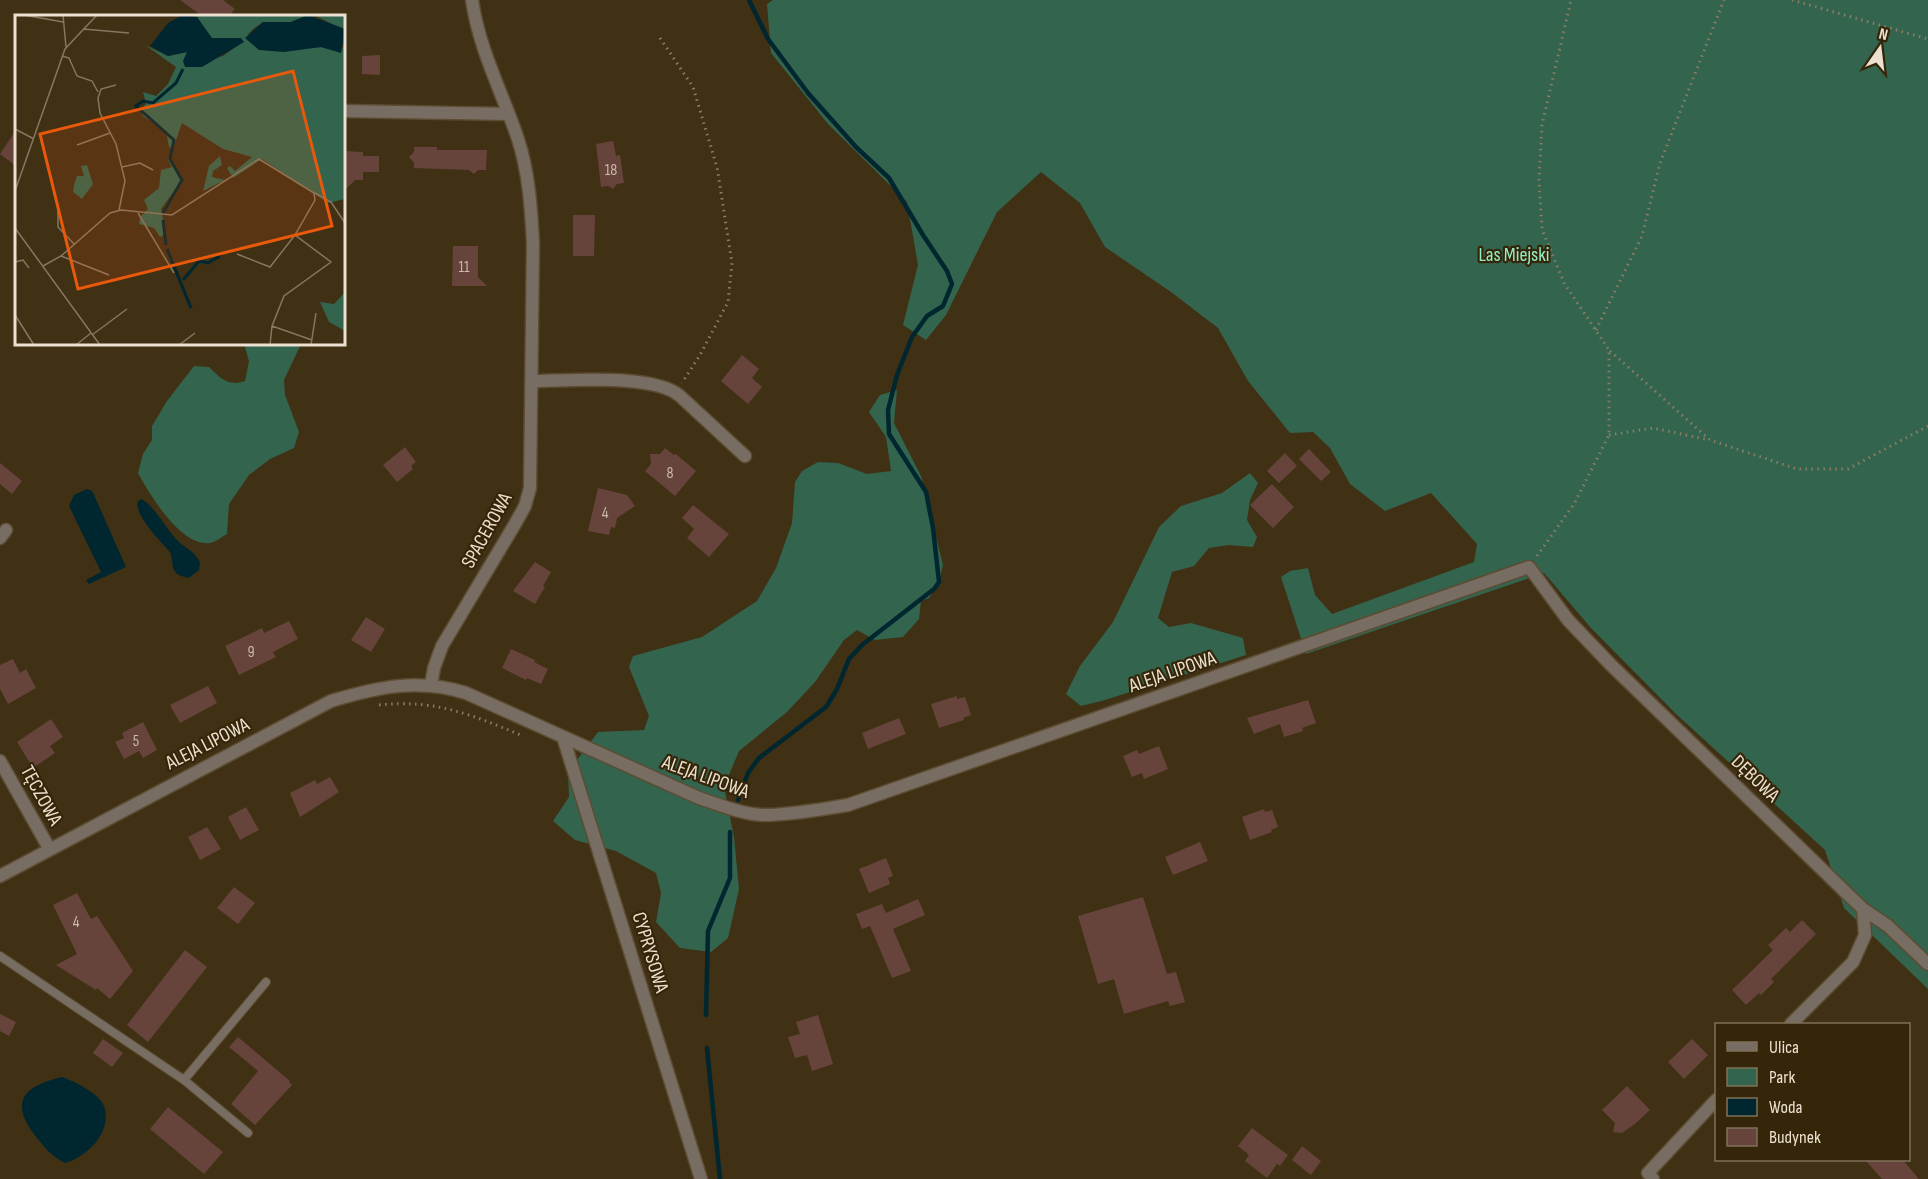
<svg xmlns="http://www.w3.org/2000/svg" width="1928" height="1179" font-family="'Sofia Sans Condensed',sans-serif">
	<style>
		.green { fill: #33644e }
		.water { fill: #002730 }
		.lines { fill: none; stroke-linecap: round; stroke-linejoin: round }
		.stream { stroke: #002730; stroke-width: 4.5 }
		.building { fill: #66443c }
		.service-casing { stroke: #5c4c32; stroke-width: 10 }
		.minor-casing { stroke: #5c4c32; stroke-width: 15 }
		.path { stroke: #8b7d66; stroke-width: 3; stroke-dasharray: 1.5 4.5; stroke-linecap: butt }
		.service { stroke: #786d62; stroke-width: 8 }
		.minor { stroke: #786d62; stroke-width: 12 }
		.labels { text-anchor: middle; stroke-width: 4.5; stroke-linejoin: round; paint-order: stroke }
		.number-label { font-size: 16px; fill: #cabaac }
		.park-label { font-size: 20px; fill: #91eec4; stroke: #362609 }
		.street-label { font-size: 20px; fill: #ece1d1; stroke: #362609 }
		.inset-river { fill: none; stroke: #002730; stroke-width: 3 }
		.inset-road { fill: none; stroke: #857760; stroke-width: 1.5 }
		.view { fill: #e8590c; fill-opacity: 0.15; stroke: #e8590c; stroke-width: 3 }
		.inset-edge { fill: none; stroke: #ece1d1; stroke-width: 3 }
	</style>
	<rect width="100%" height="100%" fill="#403014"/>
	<path class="green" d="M773 0H1928V989L1844 908 1825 850 1676 714 1591 628 1544 573 1306 654 1281 577 1290 571 1308 568 1315 595 1332 614 1474 562 1477 544 1431 493 1385 511 1350 484 1330 448 1313 432 1290 433 1248 381 1218 328 1171 292 1105 247 1080 203 1041 172 997 212 946 315 926 340 903 325 918 265 907 202 828 124 771 53 767 4Z
		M244 344H301L284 380 285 395 299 432 294 448 270 459 249 475 229 504 227 534C223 536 216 542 210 543 181 547 150 495 138 473L143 454 152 440V426L167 401 194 366 209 367C220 378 229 387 245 381L249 361Z
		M897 390 894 423 921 476 943 565 939 582 929 598 921 601 919 619 903 637 875 640 857 630 844 640 815 682 787 712 739 751 724 787 734 837 739 889 728 938 711 952 680 948 656 922 661 893 656 873 616 851 575 840 553 821 569 797 568 772 598 732 644 730 649 716 629 667 633 656 702 637 757 601 776 568 792 523 795 482 802 471 818 462 838 463 867 474 891 471 886 437 869 412 880 395Z
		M1250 473 1258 483 1250 500 1247 520 1257 537 1253 547 1229 545 1209 548 1194 566 1172 572 1158 618 1169 627 1191 623 1243 638 1246 655 1105 700 1081 706 1066 694 1080 666 1113 622 1159 527 1181 506 1222 493Z"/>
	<path class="water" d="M87 489 92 491 94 495 126 567 89 584 86 580 101 572 69 506 74 495Z
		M142 499C158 510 166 530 180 543 189 550 196 553 200 563L199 570 189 578C185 577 179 576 176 573 170 567 174 557 169 551 160 541 133 513 138 501Z
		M62 1077C74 1081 100 1094 104 1106 113 1132 87 1157 65 1163 51 1156 43 1146 34 1134 8 1100 27 1085 62 1077Z"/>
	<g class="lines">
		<path class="stream" d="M738 800 748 773 759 758 826 707 837 689 849 659 862 645 934 589 939 582 933 528 926 492 889 434 888 410 897 375 912 337 927 316 943 306 952 284 947 271 923 235 889 178 856 147 808 93 768 39 749 0
			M706 1015 708 931 730 878V832
			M707 1048 720 1179"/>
	</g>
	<path class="building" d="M180 0H223L235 9 229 16H202Z
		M380 55V75L362 74V56Z
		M16 130V166L0 154Z
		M613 141 616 156 620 155 624 183 617 184 613 189 608 186 601 187 596 144Z
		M414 147H437V150H487L486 170H478L474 174 469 170 414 168V163L409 157 414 152Z
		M344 151 363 152V156H379V172H363V180H355L344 191Z
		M573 215H595L594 256H573Z
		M453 246H478V277L487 286H452Z
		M742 355 759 369 752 378 762 387 748 404 721 381Z
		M405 447 416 462 411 466 413 469 397 482 383 465Z
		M665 448 674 455 676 454 696 471 675 496 645 471 651 464 650 454H660Z
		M1309 449 1331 472 1321 481 1299 459Z
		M1285 453 1297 466 1279 483 1267 471Z
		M0 463 22 481 12 494 0 484Z
		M1272 484 1294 507 1273 528 1250 505Z
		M598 488 627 495 635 506 617 518 615 528 611 527 609 535 588 531Z
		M693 505 729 534 709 557 687 538 694 529 682 518Z
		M535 562 551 572 543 586 545 587 535 604 513 591Z
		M366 617 385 629 371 652 351 640Z
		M289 621 298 639 273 652 276 657 239 675 225 646 262 628 264 633Z
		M511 649 535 660 534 662 548 669 541 684 527 678 526 680 502 668Z
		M13 659 20 673 26 669 36 688 8 704 0 689V665Z
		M208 686 217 703 180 723 170 705Z
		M957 696V699L965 697 971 715 963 718 964 720 939 728 931 704Z
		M1308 700 1316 723 1302 728 1303 731 1284 737 1280 724 1254 734 1247 718Z
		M899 718 906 734 868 749 862 733Z
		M51 719 63 737 50 746 55 753 33 768 17 742Z
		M143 722 157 750 143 758 139 751 124 759 115 742 124 738 122 733Z
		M1159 746 1168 769 1144 779 1142 773 1132 777 1123 756 1137 750 1139 754Z
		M330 777 339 792 300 817 290 793 315 780 317 784Z
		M246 807 259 830 240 840 228 817Z
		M1264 809 1265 812 1272 810 1278 827 1271 830 1272 832 1250 840 1242 817Z
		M207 827 221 849 200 860 188 837Z
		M1200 842 1208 861 1173 875 1165 857Z
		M886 858 893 876 888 878 890 884 869 893 859 869Z
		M234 887 255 903 238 924 217 908Z
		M77 893 91 919 97 916 133 971 110 999 97 988 96 990 56 965 77 954 53 905Z
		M1143 897 1167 974 1176 972 1185 1002 1170 1006 1168 1001 1124 1014 1114 979 1098 984 1078 916Z
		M918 899 925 915 893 929 911 971 892 978 870 926 862 929 856 914 882 904 886 913Z
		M1802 920 1816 934 1771 979 1774 982 1761 995 1759 993 1746 1005 1732 990 1773 950 1768 945 1786 928 1790 932Z
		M185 950 207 967 148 1042 127 1025Z
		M0 1014 16 1022 9 1036 0 1031Z
		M818 1015 833 1064 812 1071 807 1055 795 1058 788 1037 800 1034 796 1022Z
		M238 1037 290 1081 289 1082 292 1085 255 1125 231 1104 258 1071 229 1047Z
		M103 1039 123 1053 112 1067 93 1053Z
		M1692 1039 1708 1055 1684 1079 1668 1062Z
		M1627 1086 1650 1110 1635 1124 1622 1133 1613 1132 1615 1123 1602 1110Z
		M168 1107 223 1152 204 1174 150 1129Z
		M1252 1128 1288 1155 1280 1166 1277 1164 1267 1178 1245 1161 1249 1155 1238 1146Z
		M1302 1146 1321 1161 1311 1175 1292 1160Z
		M1865 1160H1903L1919 1179H1882Z"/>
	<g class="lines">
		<defs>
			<path id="service" d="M0 956 184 1080 248 1133
				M184 1080 266 982"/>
			<path id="minor" d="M344 111 507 114
				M531 381C567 381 654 373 680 396L745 456
				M0 538 6 530
				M431 685 434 668 442 646 515 524 525 506 530 488 533 243C531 208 529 173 518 139 502 92 479 49 472 0
				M563 737 701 1179
				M0 761 49 848
				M0 876 331 701C378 687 418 678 466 693L699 798C720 805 741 814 763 815 792 815 821 809 848 805L1529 567 1568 620 1611 665 1863 909 1865 935 1853 962 1791 1024
				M1863 909 1888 926 1928 964
				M1653 1179 1648 1173 1716 1100"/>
		</defs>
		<use href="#service" class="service-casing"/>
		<use href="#minor" class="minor-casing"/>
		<path class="path" d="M1792 0 1928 39
			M660 38 693 87 717 167 732 263 728 302 700 355 682 383
			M1596 330 1642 236 1660 163 1724 0
			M1610 351 1710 440 1797 469H1848L1928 426
			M1609 435 1653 428 1709 440
			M1537 556 1574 504 1609 435V350L1564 283 1542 229 1539 180 1542 125 1571 0
			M379 705C436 699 472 715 523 736"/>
		<use href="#service" class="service"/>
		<use href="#minor" class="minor"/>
	</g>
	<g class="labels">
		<g class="number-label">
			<text x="611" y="175">18</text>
			<text x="464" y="272">11</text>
			<text x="670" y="478">8</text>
			<text x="605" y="518">4</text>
			<text x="251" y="657">9</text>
			<text x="136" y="746">5</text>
			<text x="76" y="927">4</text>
		</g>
		<g class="park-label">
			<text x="1514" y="261">Las Miejski</text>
		</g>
		<g class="street-label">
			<text transform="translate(486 530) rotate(-61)" y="7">SPACEROWA</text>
			<text transform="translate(1172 671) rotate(-19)" y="7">ALEJA LIPOWA</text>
			<text transform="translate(207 743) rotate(-27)" y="7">ALEJA LIPOWA</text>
			<text transform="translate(706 776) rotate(20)" y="7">ALEJA LIPOWA</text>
			<text transform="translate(1756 778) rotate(44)" y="7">DĘBOWA</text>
			<text transform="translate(42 795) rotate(61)" y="7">TĘCZOWA</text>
			<text transform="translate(651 952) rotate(73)" y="7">CYPRYSOWA</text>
		</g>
	</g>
	<g transform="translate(15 15)">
		<rect width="330" height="330" fill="#403014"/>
		<path d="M177 0H293L276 7H248L238 14 233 19 253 36 306 32 326 37 330 26V184L313 188 247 144 218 163 212 153 215 151 220 156 237 142 208 134 167 108 158 134 154 132 151 116 128 101 126 95 131 88 128 77 141 81 153 69 161 52 130 30 153 41 172 37 170 51 208 41 229 26 197 23 186 13 183 2ZM299 0H330V14H327ZM155 141 167 165 146 194 151 219 145 222 139 213 124 209 125 202 133 194 129 185 144 173 146 155 157 152 153 145ZM205 141 207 150 198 156 197 162 210 165 188 176 194 151ZM72 150 78 169 67 184 58 177 59 170 62 161H69L66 151ZM330 277V316L314 307 305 287 319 289Z" fill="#33644e"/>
		<path d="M168 0 182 2 197 23H226L229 27 187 52H170L168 46 172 37 153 41 135 31 153 8ZM293 0 330 14 326 38 306 32 269 37 244 35 230 23 248 7H276Z" fill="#002730"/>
		<path class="inset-river" d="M148 198 167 165 155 144 159 125 121 91 128 86 138 88 161 68 168 54M148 205 151 230M152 234 176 293M168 265 184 246 193 248 205 241"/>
		<path class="inset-road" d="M9 0 48 7M48 0 51 32M68 14 114 18M47 41 54 43 62 61 77 66 83 77M101 70 86 74 83 83 85 98 101 129 110 166 104 195M0 114 19 124M62 130 95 118M107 152 125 148 138 155M0 176 50 34 82 0M300 178 316 187 330 208M43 189V212L59 229M123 198 159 258M0 213 85 330M222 239 255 252 280 220M46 241 94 260M0 247 8 245 14 253M28 251 46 241 95 198 106 195 157 200 244 144 299 178 300 185 280 220 316 247 269 281 257 311 255 330M0 300 19 330M257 311 297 325M77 320 112 294M61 330 76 318M164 330 180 318M296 330 301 298"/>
		<path class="view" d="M278 56 317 211 63 274 25 119Z"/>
		<rect width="330" height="330" class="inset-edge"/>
	</g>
	<rect x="1715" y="1023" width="195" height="138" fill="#362609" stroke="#7f7159" stroke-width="1.5"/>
	<rect x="1727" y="1042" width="30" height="9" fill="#786d62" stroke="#7f7159" stroke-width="1.5"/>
	<text x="1769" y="1053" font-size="18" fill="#ece1d1">Ulica</text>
	<rect x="1727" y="1068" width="30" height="18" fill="#33644e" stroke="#7f7159" stroke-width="1.5"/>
	<text x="1769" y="1083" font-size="18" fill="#ece1d1">Park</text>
	<rect x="1727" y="1098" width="30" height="18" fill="#002730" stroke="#7f7159" stroke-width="1.5"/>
	<text x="1769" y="1113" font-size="18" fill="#ece1d1">Woda</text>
	<rect x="1727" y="1128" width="30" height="18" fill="#66443c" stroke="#7f7159" stroke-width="1.5"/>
	<text x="1769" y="1143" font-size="18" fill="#ece1d1">Budynek</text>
	<g transform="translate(1880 48) rotate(14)" stroke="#362609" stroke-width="4.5" paint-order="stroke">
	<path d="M0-4.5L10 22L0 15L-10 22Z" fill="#ece1d1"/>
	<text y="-9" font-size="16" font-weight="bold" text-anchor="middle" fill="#ece1d1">N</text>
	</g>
</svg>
